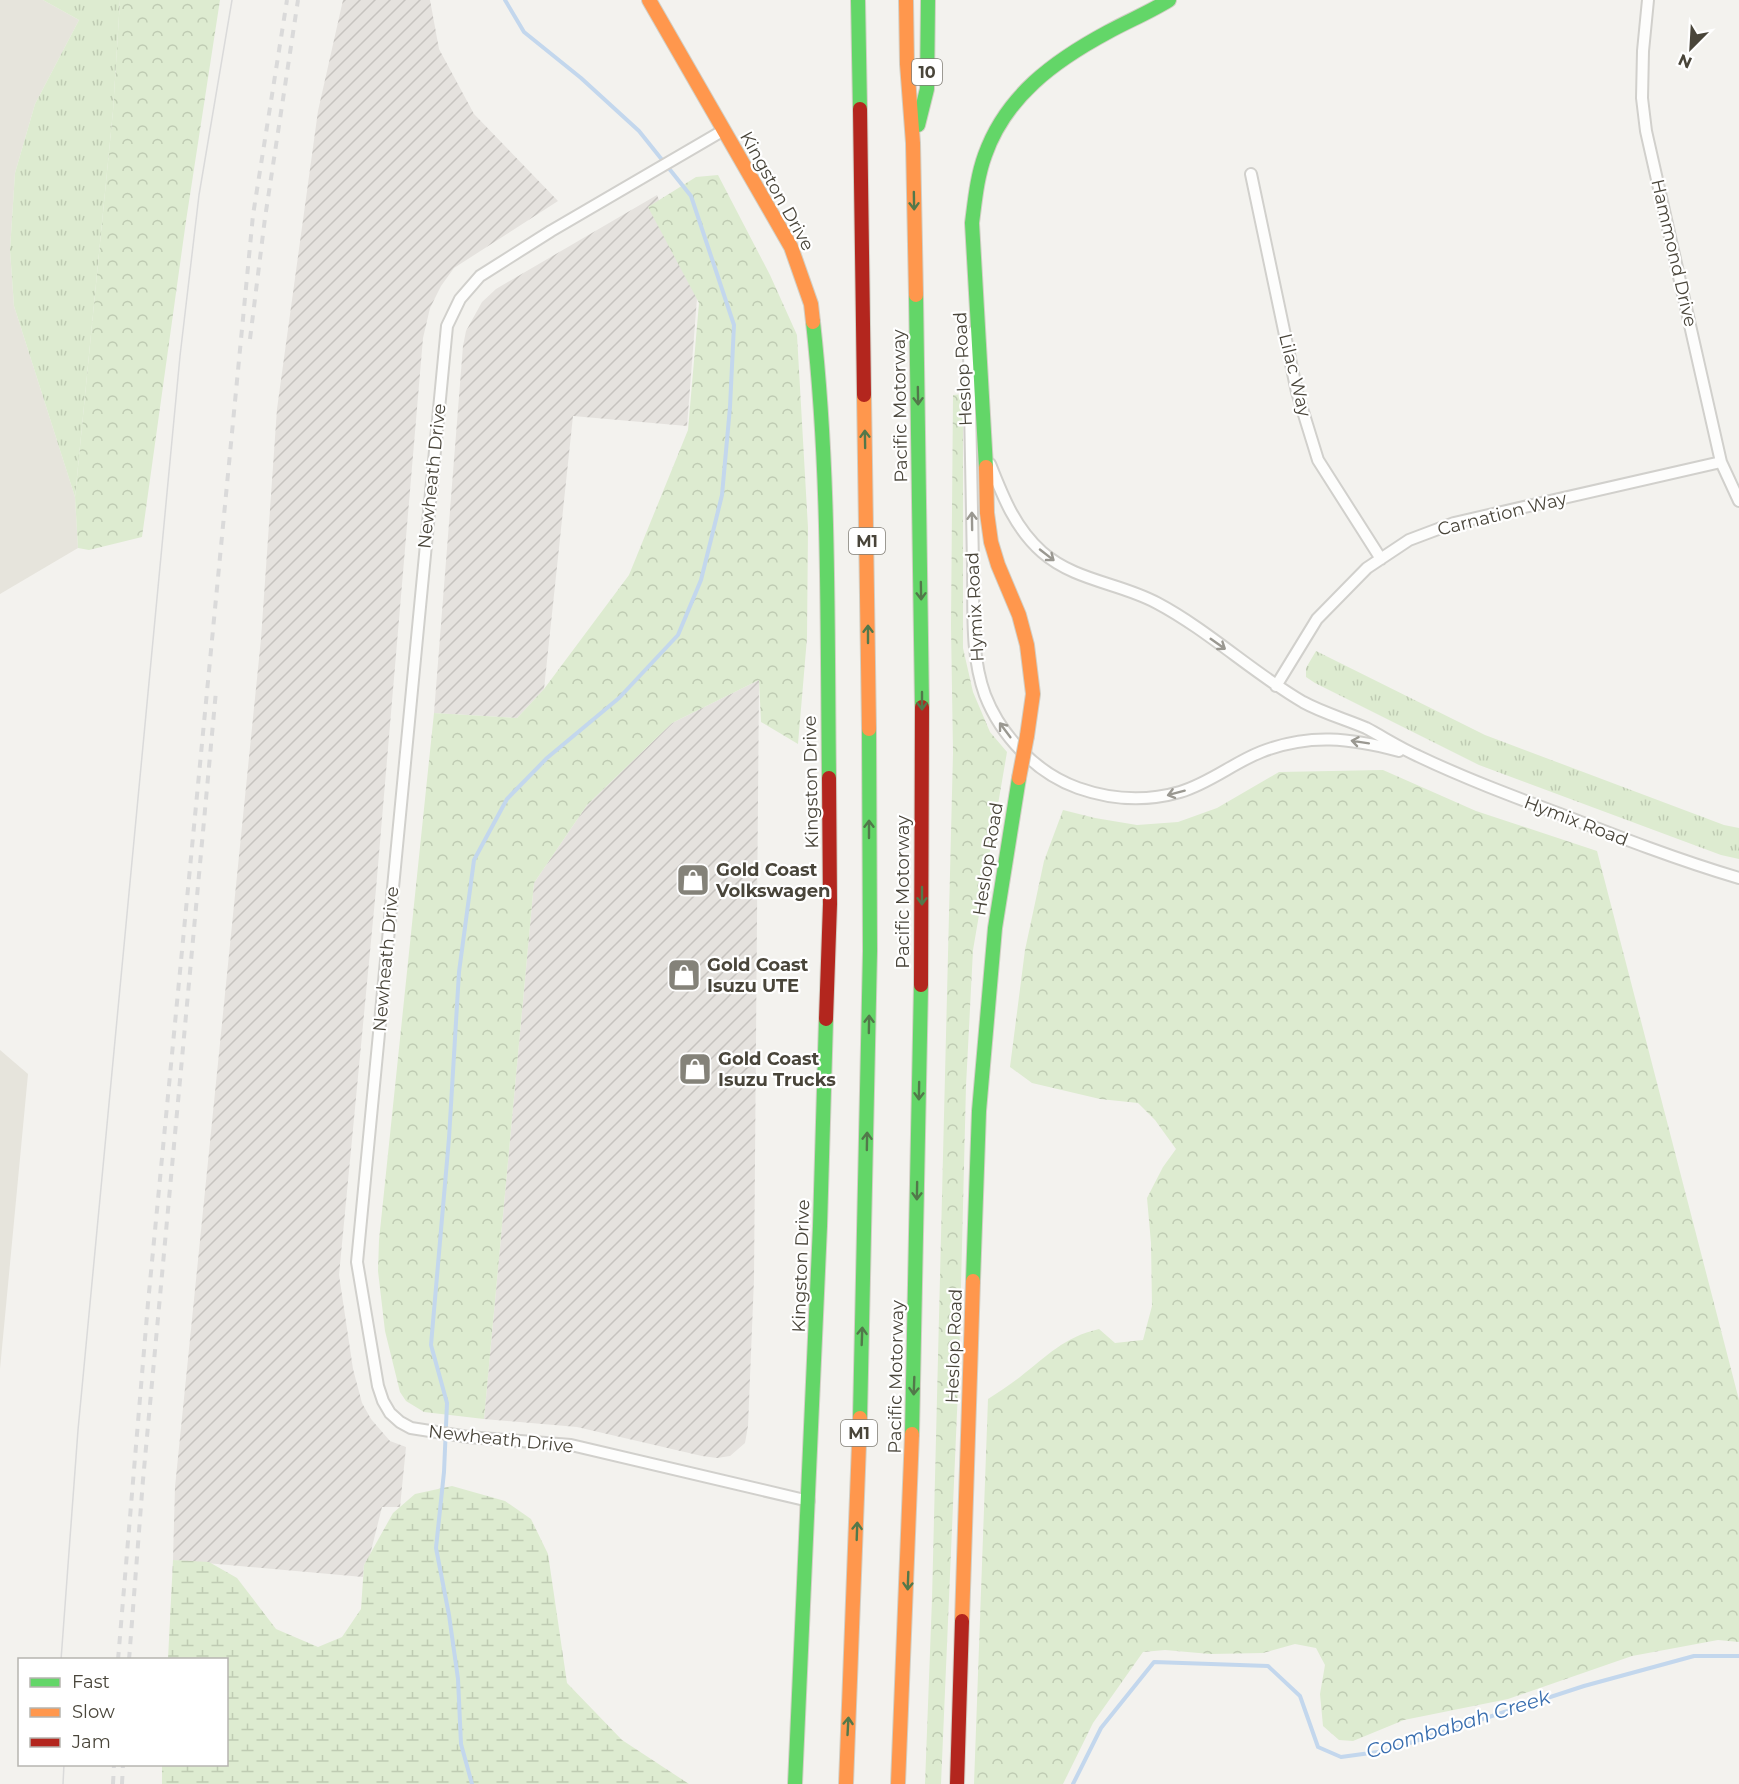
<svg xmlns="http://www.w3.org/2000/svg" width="1739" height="1784" font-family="Montserrat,sans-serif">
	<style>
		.residential { fill: #e6e4dc }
		.industrial { fill: url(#industrial-furrows) }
		.forest { fill: url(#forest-crowns) }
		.wetland { fill: url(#wetland-marsh) }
		.park { fill: url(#park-tufts) }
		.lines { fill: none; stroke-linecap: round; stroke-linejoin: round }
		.stream { stroke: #c3d7ed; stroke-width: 4 }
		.street-casing { stroke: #d1d0cc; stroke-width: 14 }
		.fast-casing { stroke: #d2cfc5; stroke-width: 16 }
		.slow-casing { stroke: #d2cfc5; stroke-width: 16 }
		.jam-casing { stroke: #d2cfc5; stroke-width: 16 }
		.street { stroke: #fdfdfc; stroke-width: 10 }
		.fast { stroke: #63d668; stroke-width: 14 }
		.slow { stroke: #ff974d; stroke-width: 14 }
		.jam { stroke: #b3261e; stroke-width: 14 }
		.tram { stroke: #dadada; stroke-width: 1.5 }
		.rail { stroke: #dadada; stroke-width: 4; stroke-dasharray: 8 8; stroke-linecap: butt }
		.slow-bridge-casing { stroke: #d2cfc5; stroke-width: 16; stroke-linecap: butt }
		.slow-bridge { stroke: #ff974d; stroke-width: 14 }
		.oneway { stroke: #52784a }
		.oneway2 { stroke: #9a9891 }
		.labels { text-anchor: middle; stroke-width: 4.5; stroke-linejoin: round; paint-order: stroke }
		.shield { fill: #fff; stroke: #807d75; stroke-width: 1.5 }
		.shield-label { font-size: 16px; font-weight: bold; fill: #49453a }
		.street-label { font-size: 18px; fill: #49453a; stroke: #fff }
		.poi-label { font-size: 18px; font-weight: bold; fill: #49453a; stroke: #fff; text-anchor: start }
		.water-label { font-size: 20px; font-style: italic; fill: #396eaf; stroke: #fff }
	</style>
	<defs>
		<pattern id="industrial-furrows" width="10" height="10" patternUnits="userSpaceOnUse" patternTransform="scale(1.5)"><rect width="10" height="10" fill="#e5e2de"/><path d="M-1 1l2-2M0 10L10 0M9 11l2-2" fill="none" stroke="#c6c3bf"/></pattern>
		<pattern id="forest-crowns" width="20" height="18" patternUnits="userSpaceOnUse" patternTransform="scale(1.5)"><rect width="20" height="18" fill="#ddebd0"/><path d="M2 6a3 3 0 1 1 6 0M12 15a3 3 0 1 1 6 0" fill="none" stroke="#bfcbb3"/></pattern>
		<pattern id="wetland-marsh" width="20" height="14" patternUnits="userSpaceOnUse" patternTransform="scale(1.5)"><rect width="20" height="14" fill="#ddebd0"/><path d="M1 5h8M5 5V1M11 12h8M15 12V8" fill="none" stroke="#bfcbb3"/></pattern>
		<pattern id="park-tufts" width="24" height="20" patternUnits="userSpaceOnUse" patternTransform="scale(1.5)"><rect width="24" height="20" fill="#ddebd0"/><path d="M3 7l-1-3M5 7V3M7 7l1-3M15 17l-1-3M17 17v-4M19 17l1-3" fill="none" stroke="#bfcbb3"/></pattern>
	</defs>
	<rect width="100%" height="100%" fill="#f3f2ee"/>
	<path class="residential" d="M0 0H43L79 20 35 104 15 173 10 250 14 306 75 497 78 548 0 594Z
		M0 1050 28 1074 0 1369Z"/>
	<path class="industrial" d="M343 0H430L439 49 474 114 558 201 454 268 441 286 430 308 423 338 376 889 339 1275 353 1369 362 1403 371 1419 390 1441 406 1447 400 1507H382L370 1555 364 1565 363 1577 173 1560 175 1487 261 639 277 409 318 111Z
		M657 195 697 298 687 426 573 416 544 689 517 718 434 713 463 346 466 331 482 302 496 289Z
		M759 680 754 1279 748 1426 745 1443 730 1456 717 1458 702 1456 577 1427 484 1419 534 883 587 805 672 723Z"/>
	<path class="forest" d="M120 0H220L186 221 142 537 89 550 78 548 75 497 113 111Z
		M718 175 770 275 797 335 808 528 807 638 798 744 761 722 759 680 672 723 587 805 534 883 484 1419 424 1412 406 1401 400 1392 385 1331 378 1271 379 1240 434 713 517 718 544 689 629 575 688 430 699 303 648 207 696 177Z
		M963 394V648L973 692 990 732 1007 752 973 950 966 1086 959 1366 941 1784H925L932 1599 953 753 951 626 953 395Z
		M1383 770 1476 811 1597 851 1739 1400V1642L1718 1640 1632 1656 1508 1699 1404 1720 1353 1741 1339 1740 1323 1726 1320 1694 1325 1665 1316 1648 1295 1644 1263 1653 1210 1654 1165 1650 1143 1652 1093 1723 1063 1784H974L988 1399C999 1392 1010 1385 1020 1377 1047 1356 1064 1337 1099 1329L1115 1343 1143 1340 1152 1306 1151 1243 1147 1198 1163 1167 1176 1149 1155 1120 1138 1103 1100 1099 1032 1083 1010 1067 1025 950 1044 861 1063 810 1095 818 1137 825 1178 822 1217 808 1279 772Z"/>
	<path class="wetland" d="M452 1486 505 1501 531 1519 548 1554 567 1683 622 1740 689 1784H162V1765L226 1764V1660L168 1659 173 1560 209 1562 237 1578 276 1629 318 1647 342 1637 361 1609 364 1565 393 1513 415 1494Z"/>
	<path class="park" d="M43 0H120L113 111 75 497 14 306 10 250 15 173 35 104 79 20Z
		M1316 651 1485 735 1724 825 1739 828V859L1721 855 1479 765 1315 683 1306 677V668Z"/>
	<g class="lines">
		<path class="stream" d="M472 1784 461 1744 458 1679 449 1615 436 1548 444 1472 447 1403 431 1345 449 1138 459 972 474 860 507 799 547 758 619 698 678 635 701 580 722 495 730 407 734 325 691 196 639 131 581 78 524 32 505 0
			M1073 1784 1101 1728 1154 1662 1268 1666 1300 1696 1318 1747 1341 1757 1385 1751 1584 1686 1694 1656H1739"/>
		<defs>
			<path id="street" d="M1648 0 1643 51 1642 98 1646 131 1721 462 1739 501
				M724 130 551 231 480 276 460 299 447 326 357 1262 378 1386 383 1401 390 1413 400 1422 411 1428 468 1437 571 1445 809 1501
				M1251 174 1297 392 1318 460 1381 559
				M974 331 969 352C970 423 971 494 973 565 974 607 970 654 985 695 1001 736 1036 773 1078 788 1112 800 1145 802 1180 792 1210 783 1233 763 1261 752 1309 733 1351 738 1399 751
				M990 464C1003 497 1015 528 1042 552 1075 581 1120 583 1157 603 1208 630 1253 673 1303 702 1323 713 1345 719 1366 728 1383 737 1400 748 1418 756 1464 778 1512 796 1560 814 1619 837 1678 860 1739 878
				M1276 686 1317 619 1367 568 1409 540 1454 523 1721 462"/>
			<path id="fast" d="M858 0 860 109
				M918 125 927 89 928 0
				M916 295 922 707
				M813 322C830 474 827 626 829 778
				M986 467 972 223C975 200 977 177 985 155 1006 96 1054 61 1108 32 1128 21 1150 12 1169 0
				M973 1281 979 1111 995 928 1019 778
				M860 1418 870 951 869 729
				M912 1434 921 985
				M795 1784 820 1226 826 1019"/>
			<path id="slow" d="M649 0 791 247 811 304 813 322
				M906 0 907 64 913 143 916 295
				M864 395 869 729
				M986 467 987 513 991 542 998 565 1019 615 1027 645 1033 694 1027 736
				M962 1621 973 1281
				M846 1784 860 1418
				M898 1784 912 1434"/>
			<path id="jam" d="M860 109 864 395
				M921 985 922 707
				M826 1019 830 904 829 778
				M957 1784 962 1621"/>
		</defs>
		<use href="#street" class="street-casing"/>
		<use href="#fast" class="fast-casing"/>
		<use href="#slow" class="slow-casing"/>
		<use href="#jam" class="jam-casing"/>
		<use href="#street" class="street"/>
		<use href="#fast" class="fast"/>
		<use href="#slow" class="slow"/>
		<use href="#jam" class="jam"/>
		<path class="tram" d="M61 1660 78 1430 180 356 199 195 232 0
			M63 1784 64 1764"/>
		<path class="rail" d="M250 339 265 218 298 0
			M118 1660 148 1303 253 215 287 0
			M129 1660 143 1480 216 691
			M113 1784 114 1764
			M122 1784 123 1764"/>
		<defs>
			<path id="slow-bridge" d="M1019 778 1027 736"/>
		</defs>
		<use href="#slow-bridge" class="slow-bridge-casing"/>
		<use href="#slow-bridge" class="slow-bridge"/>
	</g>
	<defs><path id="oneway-shaft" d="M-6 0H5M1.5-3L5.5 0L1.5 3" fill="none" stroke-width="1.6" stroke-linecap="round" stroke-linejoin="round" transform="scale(1.5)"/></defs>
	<g class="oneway">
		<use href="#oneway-shaft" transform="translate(914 201) rotate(89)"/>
		<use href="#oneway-shaft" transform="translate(918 396) rotate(89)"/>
		<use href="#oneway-shaft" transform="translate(865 439) rotate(-91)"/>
		<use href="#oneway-shaft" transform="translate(921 591) rotate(89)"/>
		<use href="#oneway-shaft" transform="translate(868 634) rotate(-90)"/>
		<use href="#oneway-shaft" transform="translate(922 701) rotate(90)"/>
		<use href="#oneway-shaft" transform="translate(869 829) rotate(-90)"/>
		<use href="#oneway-shaft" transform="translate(922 896) rotate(90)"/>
		<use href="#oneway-shaft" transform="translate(869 1024) rotate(-89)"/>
		<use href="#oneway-shaft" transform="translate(919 1091) rotate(91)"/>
		<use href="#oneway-shaft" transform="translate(867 1141) rotate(-89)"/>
		<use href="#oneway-shaft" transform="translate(917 1191) rotate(91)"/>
		<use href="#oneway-shaft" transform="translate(862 1336) rotate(-88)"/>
		<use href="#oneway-shaft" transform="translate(914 1386) rotate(92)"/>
		<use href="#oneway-shaft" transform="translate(857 1531) rotate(-88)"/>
		<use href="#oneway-shaft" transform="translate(908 1581) rotate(92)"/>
		<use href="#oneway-shaft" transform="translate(848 1726) rotate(-87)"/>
	</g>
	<g class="oneway2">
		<use href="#oneway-shaft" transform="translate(972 521) rotate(-91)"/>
		<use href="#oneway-shaft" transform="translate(1047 555) rotate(38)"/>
		<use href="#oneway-shaft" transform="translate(1218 644) rotate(35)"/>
		<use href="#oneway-shaft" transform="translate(1005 730) rotate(-127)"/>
		<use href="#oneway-shaft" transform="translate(1360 742) rotate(-171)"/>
		<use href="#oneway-shaft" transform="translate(1176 793) rotate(165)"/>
	</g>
	<defs>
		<symbol id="shop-square" viewBox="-11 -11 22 22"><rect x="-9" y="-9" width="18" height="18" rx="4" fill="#848279" stroke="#fff"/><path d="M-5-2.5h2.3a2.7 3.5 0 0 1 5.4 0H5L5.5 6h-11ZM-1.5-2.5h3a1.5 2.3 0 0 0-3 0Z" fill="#fff"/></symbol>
	</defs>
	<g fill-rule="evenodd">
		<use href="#shop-square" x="674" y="861" width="38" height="38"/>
		<use href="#shop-square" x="665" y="956" width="38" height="38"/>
		<use href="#shop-square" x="676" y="1050" width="38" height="38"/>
	</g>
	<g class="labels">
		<g class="shield">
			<rect x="912" y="59" width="30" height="26" rx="4.5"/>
			<rect x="849" y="528" width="36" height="26" rx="4.5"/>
			<rect x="841" y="1420" width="36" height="26" rx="4.5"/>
		</g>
		<g class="shield-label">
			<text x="927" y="78">10</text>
			<text x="867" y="547">M1</text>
			<text x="859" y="1439">M1</text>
		</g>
		<g class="street-label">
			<text transform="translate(777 191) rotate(61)" y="6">Kingston Drive</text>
			<text transform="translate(1674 253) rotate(77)" y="6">Hammond Drive</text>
			<text transform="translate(963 369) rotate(-93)" y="6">Heslop Road</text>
			<text transform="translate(1295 375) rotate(76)" y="6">Lilac Way</text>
			<text transform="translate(900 406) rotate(-91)" y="6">Pacific Motorway</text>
			<text transform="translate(432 476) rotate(-84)" y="6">Newheath Drive</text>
			<text transform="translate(1502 514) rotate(-14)" y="6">Carnation Way</text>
			<text transform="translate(975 607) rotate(-93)" y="6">Hymix Road</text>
			<text transform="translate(811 782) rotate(-91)" y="6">Kingston Drive</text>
			<text transform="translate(1576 821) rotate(21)" y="6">Hymix Road</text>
			<text transform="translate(988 859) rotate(-81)" y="6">Heslop Road</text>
			<text transform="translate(903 892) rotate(-90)" y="6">Pacific Motorway</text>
			<text transform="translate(386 959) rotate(-85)" y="6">Newheath Drive</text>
			<text transform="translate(801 1266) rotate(-88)" y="6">Kingston Drive</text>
			<text transform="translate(954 1346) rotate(-88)" y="6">Heslop Road</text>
			<text transform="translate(896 1377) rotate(-89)" y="6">Pacific Motorway</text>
			<text transform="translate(501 1439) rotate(6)" y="6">Newheath Drive</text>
		</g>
		<g class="poi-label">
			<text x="716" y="876">Gold Coast<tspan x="716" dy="21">Volkswagen</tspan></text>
			<text x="707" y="971">Gold Coast<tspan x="707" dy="21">Isuzu UTE</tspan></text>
			<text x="718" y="1065">Gold Coast<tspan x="718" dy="21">Isuzu Trucks</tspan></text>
		</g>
		<g class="water-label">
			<text transform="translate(1458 1724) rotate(-17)" y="7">Coombabah Creek</text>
		</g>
	</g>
	<rect x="18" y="1658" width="210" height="108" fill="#ffffff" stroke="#b6b5b0" stroke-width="1.5"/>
	<rect x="30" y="1678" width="30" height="9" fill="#63d668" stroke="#b6b5b0" stroke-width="1.5"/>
	<text x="72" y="1688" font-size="18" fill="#49453a">Fast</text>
	<rect x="30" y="1708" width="30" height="9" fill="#ff974d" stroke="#b6b5b0" stroke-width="1.5"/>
	<text x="72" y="1718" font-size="18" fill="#49453a">Slow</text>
	<rect x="30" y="1738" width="30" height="9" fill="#b3261e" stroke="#b6b5b0" stroke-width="1.5"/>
	<text x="72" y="1748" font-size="18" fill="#49453a">Jam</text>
	<g transform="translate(1691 48) rotate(204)" stroke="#ffffff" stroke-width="4.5" paint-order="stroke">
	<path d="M0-4.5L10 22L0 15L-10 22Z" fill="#49453a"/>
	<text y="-9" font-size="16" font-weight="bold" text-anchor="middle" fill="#49453a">N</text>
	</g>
</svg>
